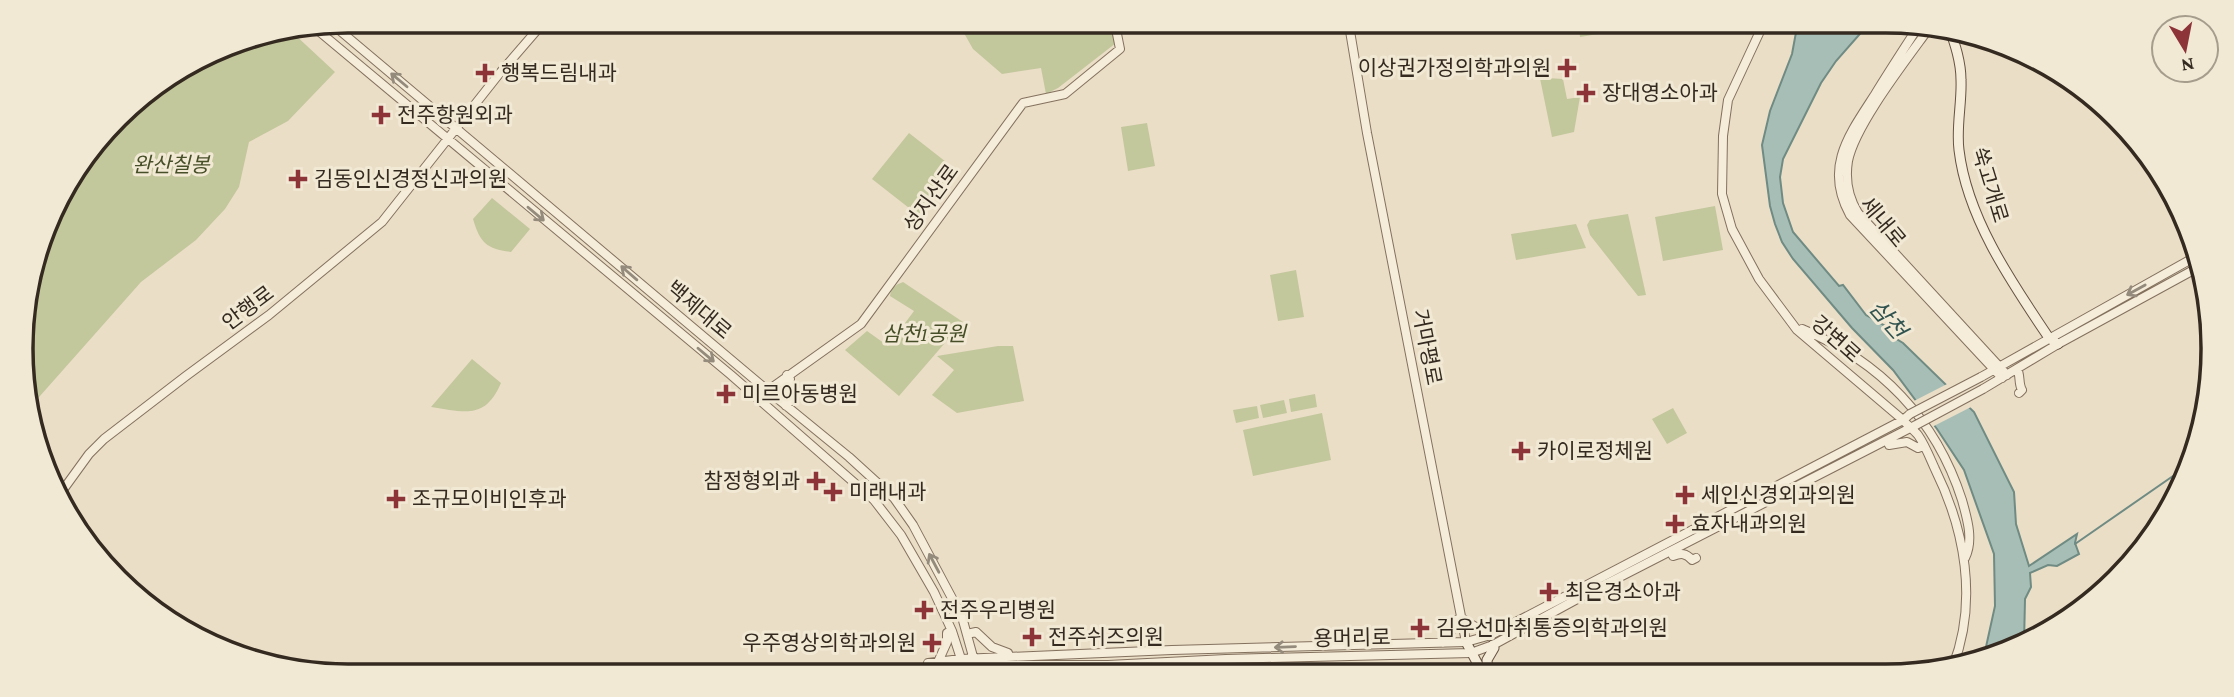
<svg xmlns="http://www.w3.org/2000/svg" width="2234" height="697" font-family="'Crimson Pro','Noto Sans KR',serif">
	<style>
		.green { fill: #c3c79c }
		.water { fill: #a7beb6; stroke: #6f8b83; stroke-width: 2 }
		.pier { fill: #eadec7 }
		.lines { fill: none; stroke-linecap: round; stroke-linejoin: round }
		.stream { stroke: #6f8b83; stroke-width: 2 }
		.tertiary-casing { stroke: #83715e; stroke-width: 10 }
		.secondary-casing { stroke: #655241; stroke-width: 11 }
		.tertiary { stroke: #f5ecd9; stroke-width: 8 }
		.secondary { stroke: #f5ecd9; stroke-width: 9 }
		.tertiary-bridge-casing { stroke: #83715e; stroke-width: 10; stroke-linecap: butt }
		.tertiary-bridge { stroke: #f5ecd9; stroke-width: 8 }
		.oneway { stroke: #958b7c }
		.poi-dot { fill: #8c3438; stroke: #f2e9d5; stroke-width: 2.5 }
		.labels { text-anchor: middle; stroke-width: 6; stroke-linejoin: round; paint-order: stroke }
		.poi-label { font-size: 21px; fill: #352a20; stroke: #f2e9d5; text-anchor: start }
		.park-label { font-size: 21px; font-style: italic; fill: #474f29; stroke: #f2e9d5 }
		.street-label { font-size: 21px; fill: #352a20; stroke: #f2e9d5 }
		.water-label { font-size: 23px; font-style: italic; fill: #315350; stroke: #f2e9d5 }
		.rim { fill: none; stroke: #352a20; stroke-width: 3.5 }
	</style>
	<rect width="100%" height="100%" fill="#eadec7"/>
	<path class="green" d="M992 24H1102L1104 34 1115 33 1116 43 1058 88 1046 94 1041 68 1002 74 973 49 960 26Z
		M1586 26H1645L1580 37 1579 27Z
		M292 32 335 72 288 121 249 142 239 187 225 209 196 240 141 282 32 405 44 440 40 451 32 433 24 306 55 203 132 103 207 56H223L224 46Z
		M1536 59H1542L1547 78 1563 79 1567 99 1580 97 1574 132 1552 137Z
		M1147 123 1155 166 1128 171 1121 127Z
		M909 133 955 169 918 215 872 179Z
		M492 198 530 229 511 252C487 249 480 243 473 219Z
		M1715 206 1723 250 1663 261 1655 217Z
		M1628 214 1646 295 1638 296 1590 235 1587 225 1590 220Z
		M1576 224 1586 248 1516 260 1511 234Z
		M1296 270 1304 317 1278 321 1270 275Z
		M903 282 963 322 899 396 845 350 867 331 888 346 914 311 890 296C891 288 895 285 903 282Z
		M998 346H1013L1024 401 957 413 932 395 954 370 937 356Z
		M472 359 501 383C485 420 465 412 431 407Z
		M1315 394 1317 407 1291 412 1289 399Z
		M1284 400 1287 413 1263 418 1260 405Z
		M1257 406 1259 418 1236 423 1233 410Z
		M1673 408 1687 433 1667 444 1652 419Z
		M1322 413 1331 460 1253 476 1243 430Z"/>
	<path class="water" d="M1797 27H1866L1836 61 1821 83 1783 159 1780 177 1783 203 1793 232 1839 286 1843 285 1866 315 1887 327 1890 335 1903 343 1974 412 2014 492 2016 524 2029 566 2077 534 2075 543 2079 554 2057 566 2048 565 2030 573 2031 587 2025 599 2024 644 1984 656 1995 606 1994 554 1964 470 1937 429 1893 370 1852 328 1793 259 1782 242 1775 224 1770 206 1762 145 1770 111 1792 54Z"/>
	<path class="pier" d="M1949 383 1973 406 1932 427 1912 402Z"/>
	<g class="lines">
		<path class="stream" d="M2075 544 2186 467"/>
		<defs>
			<path id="tertiary" d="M332 24 767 390 849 457 894 498 913 525 962 617 977 671
				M1349 25 1367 133 1466 642
				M1762 27 1728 100 1723 136 1722 194 1732 229 1759 279 1797 330 1903 420C1907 425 1914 430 1918 435 1925 445 1930 458 1935 469 1965 530 1978 601 1953 666
				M1918 27C1903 50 1888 73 1874 96 1848 136 1824 168 1850 215L2002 378
				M1930 27C1907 59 1855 125 1848 161 1845 180 1848 197 1858 213L2007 375
				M315 28 731 375 874 500 901 535 934 592 952 631 962 662
				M1802 329C1880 361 1936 419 1962 500 1967 518 1974 540 1965 558
				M2017 369C2021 376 2018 383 2022 390L2019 393
				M1981 377 2195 257
				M1983 389 2058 344 2199 267
				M763 394 861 324 1023 103 1065 94 1120 49 1115 24
				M786 406 791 400 788 392 790 379 787 375
				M1887 440 1889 445 1907 442 1918 448 1923 446
				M60 494 89 454 104 439 186 376 269 315 382 222 499 74 544 22
				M1671 551 1673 556C1681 553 1686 553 1692 560L1696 558
				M967 634 976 632 992 647 1008 653V658
				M1443 643V637C1452 635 1453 628 1455 620L1462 618C1473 628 1482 628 1491 635
				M938 662 947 642V633L952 631
				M928 663 961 659 1172 650 1466 642 1491 635 1903 420 1910 414
				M880 671 976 665H1108L1226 659 1471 653 1493 645 1579 598 1916 425"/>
			<path id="secondary" d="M1949 27C1955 44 1961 62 1961 80 1962 103 1956 127 1959 150 1967 218 2012 283 2049 338L2058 344
				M1466 642 1482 672
				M1488 672 1487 660 1494 648 1493 645"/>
		</defs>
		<use href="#tertiary" class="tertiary-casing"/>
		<use href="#secondary" class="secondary-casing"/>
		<use href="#tertiary" class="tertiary"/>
		<use href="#secondary" class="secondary"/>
		<defs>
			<path id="tertiary-bridge" d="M1910 414 1981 377
				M1916 425 1983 389"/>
		</defs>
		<use href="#tertiary-bridge" class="tertiary-bridge-casing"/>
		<use href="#tertiary-bridge" class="tertiary-bridge"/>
	</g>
	<defs><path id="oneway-shaft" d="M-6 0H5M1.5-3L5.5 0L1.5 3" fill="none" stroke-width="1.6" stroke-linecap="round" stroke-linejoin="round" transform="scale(1.75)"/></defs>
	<g class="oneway">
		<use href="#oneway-shaft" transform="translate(399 80) rotate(-140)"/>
		<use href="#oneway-shaft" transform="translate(536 214) rotate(40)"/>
		<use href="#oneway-shaft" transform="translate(629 273) rotate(-139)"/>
		<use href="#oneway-shaft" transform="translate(2136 290) rotate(151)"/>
		<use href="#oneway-shaft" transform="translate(706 355) rotate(40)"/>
		<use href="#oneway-shaft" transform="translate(934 563) rotate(-118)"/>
		<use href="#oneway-shaft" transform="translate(1285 647) rotate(178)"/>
	</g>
	<g class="poi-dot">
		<path d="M1563.5 57.5h7v7h7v7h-7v7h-7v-7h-7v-7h7z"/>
		<path d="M481.5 62.5h7v7h7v7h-7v7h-7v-7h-7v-7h7z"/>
		<path d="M1582.5 82.5h7v7h7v7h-7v7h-7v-7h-7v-7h7z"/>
		<path d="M377.5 104.5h7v7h7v7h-7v7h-7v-7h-7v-7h7z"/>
		<path d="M294.5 168.5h7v7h7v7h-7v7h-7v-7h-7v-7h7z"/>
		<path d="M722.5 383.5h7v7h7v7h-7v7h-7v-7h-7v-7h7z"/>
		<path d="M1517.5 440.5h7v7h7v7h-7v7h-7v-7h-7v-7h7z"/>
		<path d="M812.5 470.5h7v7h7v7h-7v7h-7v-7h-7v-7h7z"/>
		<path d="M829.5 481.5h7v7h7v7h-7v7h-7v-7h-7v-7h7z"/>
		<path d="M1681.5 484.5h7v7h7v7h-7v7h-7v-7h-7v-7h7z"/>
		<path d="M392.5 488.5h7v7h7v7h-7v7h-7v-7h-7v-7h7z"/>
		<path d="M1671.5 513.5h7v7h7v7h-7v7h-7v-7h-7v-7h7z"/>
		<path d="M1545.5 581.5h7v7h7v7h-7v7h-7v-7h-7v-7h7z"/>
		<path d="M920.5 599.5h7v7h7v7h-7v7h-7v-7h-7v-7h7z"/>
		<path d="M1416.5 617.5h7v7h7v7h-7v7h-7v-7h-7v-7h7z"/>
		<path d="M1028.5 626.5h7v7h7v7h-7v7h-7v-7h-7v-7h7z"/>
		<path d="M928.5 632.5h7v7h7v7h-7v7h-7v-7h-7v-7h7z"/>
	</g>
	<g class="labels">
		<g class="poi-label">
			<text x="1551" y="75" text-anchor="end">이상권가정의학과의원</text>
			<text x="501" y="80">행복드림내과</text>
			<text x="1602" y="100">장대영소아과</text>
			<text x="397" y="122">전주항원외과</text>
			<text x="314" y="186">김동인신경정신과의원</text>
			<text x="742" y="401">미르아동병원</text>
			<text x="1537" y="458">카이로정체원</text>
			<text x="800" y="488" text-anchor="end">참정형외과</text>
			<text x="849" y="499">미래내과</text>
			<text x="1701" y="502">세인신경외과의원</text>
			<text x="412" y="506">조규모이비인후과</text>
			<text x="1691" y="531">효자내과의원</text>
			<text x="1565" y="599">최은경소아과</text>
			<text x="940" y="617">전주우리병원</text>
			<text x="1436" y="635">김우선마취통증의학과의원</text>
			<text x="1048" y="644">전주쉬즈의원</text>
			<text x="916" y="650" text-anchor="end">우주영상의학과의원</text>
		</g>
		<g class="park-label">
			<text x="171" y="172">완산칠봉</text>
			<text x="924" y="341">삼천1공원</text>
		</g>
		<g class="street-label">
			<text transform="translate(1990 185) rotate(73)" y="7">쑥고개로</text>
			<text transform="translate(931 198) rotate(-54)" y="7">성지산로</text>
			<text transform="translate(1883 222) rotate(50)" y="7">세내로</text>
			<text transform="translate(248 308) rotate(-37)" y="7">안행로</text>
			<text transform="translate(699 310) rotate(40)" y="7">백제대로</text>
			<text transform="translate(1836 339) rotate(42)" y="7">강변로</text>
			<text transform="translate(1427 347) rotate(79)" y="7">거마평로</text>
			<text transform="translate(1352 638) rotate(-1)" y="7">용머리로</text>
		</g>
		<g class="water-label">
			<text transform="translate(1888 319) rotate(49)" y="8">삼천</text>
		</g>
	</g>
	<path d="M0 0H2234V697H0ZM348 33H1886A315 315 0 0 1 2201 348V349A315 315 0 0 1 1886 664H348A315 315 0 0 1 33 349V348A315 315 0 0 1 348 33Z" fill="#f2e9d5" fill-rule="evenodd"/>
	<path class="rim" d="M348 33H1886A315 315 0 0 1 2201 348V349A315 315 0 0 1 1886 664H348A315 315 0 0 1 33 349V348A315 315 0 0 1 348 33Z"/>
	<g transform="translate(2185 49) rotate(170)"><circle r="33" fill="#f2e9d5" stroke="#a69d8d" stroke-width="2"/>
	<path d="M0-5L12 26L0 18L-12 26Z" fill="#8c3438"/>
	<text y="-10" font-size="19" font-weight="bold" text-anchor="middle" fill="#352a20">N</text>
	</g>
</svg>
